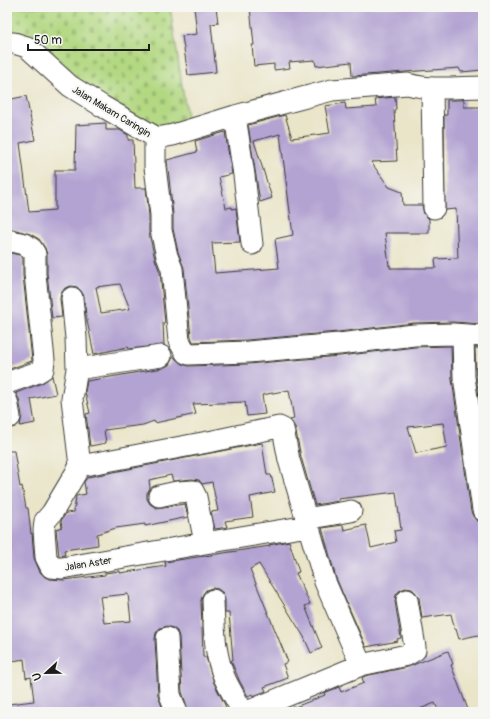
<svg xmlns="http://www.w3.org/2000/svg" width="490" height="719" font-family="Pangolin,sans-serif">
	<style>
		.cemetery { fill: url(#cemetery-stones); stroke: #687a4f }
		.building { fill: #b3a3d2; fill-rule: evenodd }
		.lines { fill: none; stroke-linecap: round; stroke-linejoin: round }
		.minor-casing { stroke: #3b3a36; stroke-width: 23 }
		.minor { stroke: #fff; stroke-width: 21 }
		.labels { text-anchor: middle; stroke-width: 4; stroke-linejoin: round; paint-order: stroke }
		.street-label { font-size: 10px; fill: #1c1c1c; stroke: #f6f6f2 }
	</style>
	<defs>
		<pattern id="cemetery-stones" width="16" height="16" patternUnits="userSpaceOnUse"><rect width="16" height="16" fill="#b3d882"/><path d="M2 7V4a2 2 0 0 1 4 0v3zM10 15v-3a2 2 0 0 1 4 0v3z" fill="#99b970"/></pattern>
	</defs>
	<rect width="100%" height="100%" fill="#f6f6f2"/>
	<filter id="ink" filterUnits="userSpaceOnUse"><feTurbulence type="fractalNoise" baseFrequency=".025" numOctaves="2"/><feDisplacementMap in="SourceGraphic" scale="8" xChannelSelector="R" yChannelSelector="G"/><feConvolveMatrix kernelMatrix="1 2 1 2 8 2 1 2 1" color-interpolation-filters="sRGB"/></filter>
	<filter id="wash" filterUnits="userSpaceOnUse"><feTurbulence type="fractalNoise" baseFrequency=".012" numOctaves="4" result="noise"/><feDisplacementMap in="SourceGraphic" scale="16" xChannelSelector="R" yChannelSelector="G"/><feGaussianBlur stdDeviation="0.9" result="paint"/><feColorMatrix in="noise" values="0 0 0 0 0 0 0 0 0 0 0 0 0 0 0 0 0 1.4 0 .05"/><feComposite in="paint" operator="in"/></filter>
	<g filter="url(#wash)">
		<rect width="100%" height="100%" fill="#eae5c9"/>
		<path class="cemetery" d="M7 7H170L188 124 159 135 7 35Z"/>
		<g id="blocks">
			<path class="building" d="M194 7H216L218 23 211 24 216 72 188 75 182 36 197 34Z
				M250 7H483V70L461 72 459 68 352 76 351 62 316 66 315 60 289 62 290 68 274 70V64L254 66 252 45H254Z
				M26 96 35 140 20 143 29 212 55 210V170H75L76 125 106 123V130H120L128 135V140H133L135 188H146L149 216V233L155 259 160 272 165 323H163L164 345 129 349 128 347 94 354 86 316 84 296 81 291 77 287 71 286 65 288 61 293 60 299 62 317 52 318 47 273V254L45 248 39 239 30 234 9 228 7 200V100ZM120 284 130 309 101 313 96 287Z
				M395 97 396 109 394 110 397 161 371 162 389 187 402 192 403 205H422L424 214 429 219V233H385L389 266 390 265V268H436L435 259 458 258 456 209 445 210 444 115H447V100H464V107H483V324L453 322 414 323 338 332 247 340 193 342 191 337 184 268 178 252 173 229V214L167 160 197 152 195 141 225 132 232 174 219 177 226 208 232 207V209L236 208 240 242 212 243 215 273 279 268 275 239 293 235 280 134 254 141 272 198 260 202 248 125 285 115 292 138 330 133 325 106 345 103 346 109 376 107 375 99Z
				M7 252 19 255 23 258V275L32 360V361L7 370Z
				M451 346 452 379 471 512 474 518 478 521 483 522V634L459 639 456 629 455 630 451 614 422 618 419 598 416 593 412 589 405 588 399 591 396 595 395 602 401 638 397 639 398 641 366 647 336 578 322 528 343 525 344 530 366 525 371 548 396 542 394 531 401 530 396 492 338 499 339 501 315 505 301 457 295 427 290 420 294 419 289 390 262 395 265 414 247 416 245 402 193 404 196 414 155 423 154 421 143 425 104 430 106 443 90 446 86 414 90 413 85 392 87 381 163 368 169 365 173 357H174L182 364 189 366 248 364 340 356 415 347ZM443 423 447 447 416 453 408 427Z
				M475 348H483V425L476 376Z
				M52 376 56 394 31 399 35 423 20 426 22 415 19 399 16 393 42 383Z
				M262 443 267 475H271L275 492 250 497 253 517 225 521 227 527 215 529 211 512 218 511 212 482 202 484 199 480 192 479 173 481 171 475 149 480 150 488 147 493V499L150 504 156 508 185 504 188 517 145 526V524L116 528 97 534 98 545 64 550 65 555 59 556 56 529 62 527 61 521 66 513 74 512 76 496 86 494 84 482 88 477Z
				M7 451H14L20 487 22 486 26 508H28L31 534 32 533 34 558 40 572 45 577 50 579 64 580 105 575V573L120 571V573L166 566 165 562 270 546 269 545 289 541 299 572 296 573 310 604 305 606 322 648 311 653 304 637 259 564 250 569 288 662 283 664 288 678 264 687 266 691 253 696 252 694 248 696 240 682 231 661 233 660 229 613H225V600L223 593 218 589 212 588 206 590 203 594 201 600 203 657H206L214 683 226 707 217 712H189L182 692 179 637 177 631 173 628 167 626 160 628 156 633 155 639 158 696 164 712H9V704L34 701 31 677 26 678 24 659 7 662ZM128 594 131 621 104 623 100 597Z
				M448 651 453 664 451 665 469 712H439L435 703 412 712H283L325 695 324 693 339 687 341 692 364 683 362 678 365 676 408 667Z"/>
		</g>
	</g>
	<g filter="url(#ink)">
		<use href="#blocks" fill-opacity="0" stroke="#3b3a36" stroke-width="1"/>
		<g class="lines">
			<defs>
				<path id="minor" d="M7 43H14L27 47 70 86 102 106 157 138 173 135 235 116 332 90 408 84C432 91 459 87 483 87
					M432 88 434 208
					M235 116 244 175 252 244
					M157 138 155 144V167L161 215V230L167 256 172 269 179 341 186 353 189 354 248 352 339 344 414 335 453 334 483 336
					M7 240 24 244 32 249 35 254V274L44 360 43 369 38 372 7 383
					M72 298 76 338 77 369 72 399 80 466 52 513 45 521 44 530 46 557 51 567 62 568 205 543 308 526
					M463 335 464 377 483 510
					M77 369 161 356
					M7 401 10 417H7
					M80 466 213 441 279 427 283 429 289 460 325 582 361 665
					M159 496 177 492 193 491 196 497 205 543
					M306 519 351 511
					M213 600C214 627 214 654 225 679 230 690 237 701 243 712
					M167 638 170 695 177 712
					M247 712 361 665 407 655 415 650V647L407 600"/>
			</defs>
			<use href="#minor" class="minor-casing"/>
			<use href="#minor" class="minor"/>
		</g>
	</g>
	<g class="labels">
		<g class="street-label">
			<text transform="translate(112 111) rotate(31)" y="4">Jalan Makam Caringin</text>
			<text transform="translate(88 563) rotate(-9)" y="4">Jalan Aster</text>
		</g>
	</g>
	<rect width="490" height="719" fill="none" stroke="#f6f6f2" stroke-width="24"/>
	<g transform="translate(46 673) rotate(248)" stroke="#f6f6f2" stroke-width="3" paint-order="stroke">
	<path d="M0-3L7 15L0 10L-7 15Z" fill="#1c1c1c"/>
	<text y="-6" font-size="11" font-weight="bold" text-anchor="middle" fill="#1c1c1c">U</text>
	</g>
	<path d="M28 44v6h121v-6" fill="none" stroke="#1c1c1c" stroke-width="2"/>
	<text x="34" y="44" font-size="12" fill="#1c1c1c" stroke="#f6f6f2" stroke-width="3" paint-order="stroke">50 m</text>
</svg>
